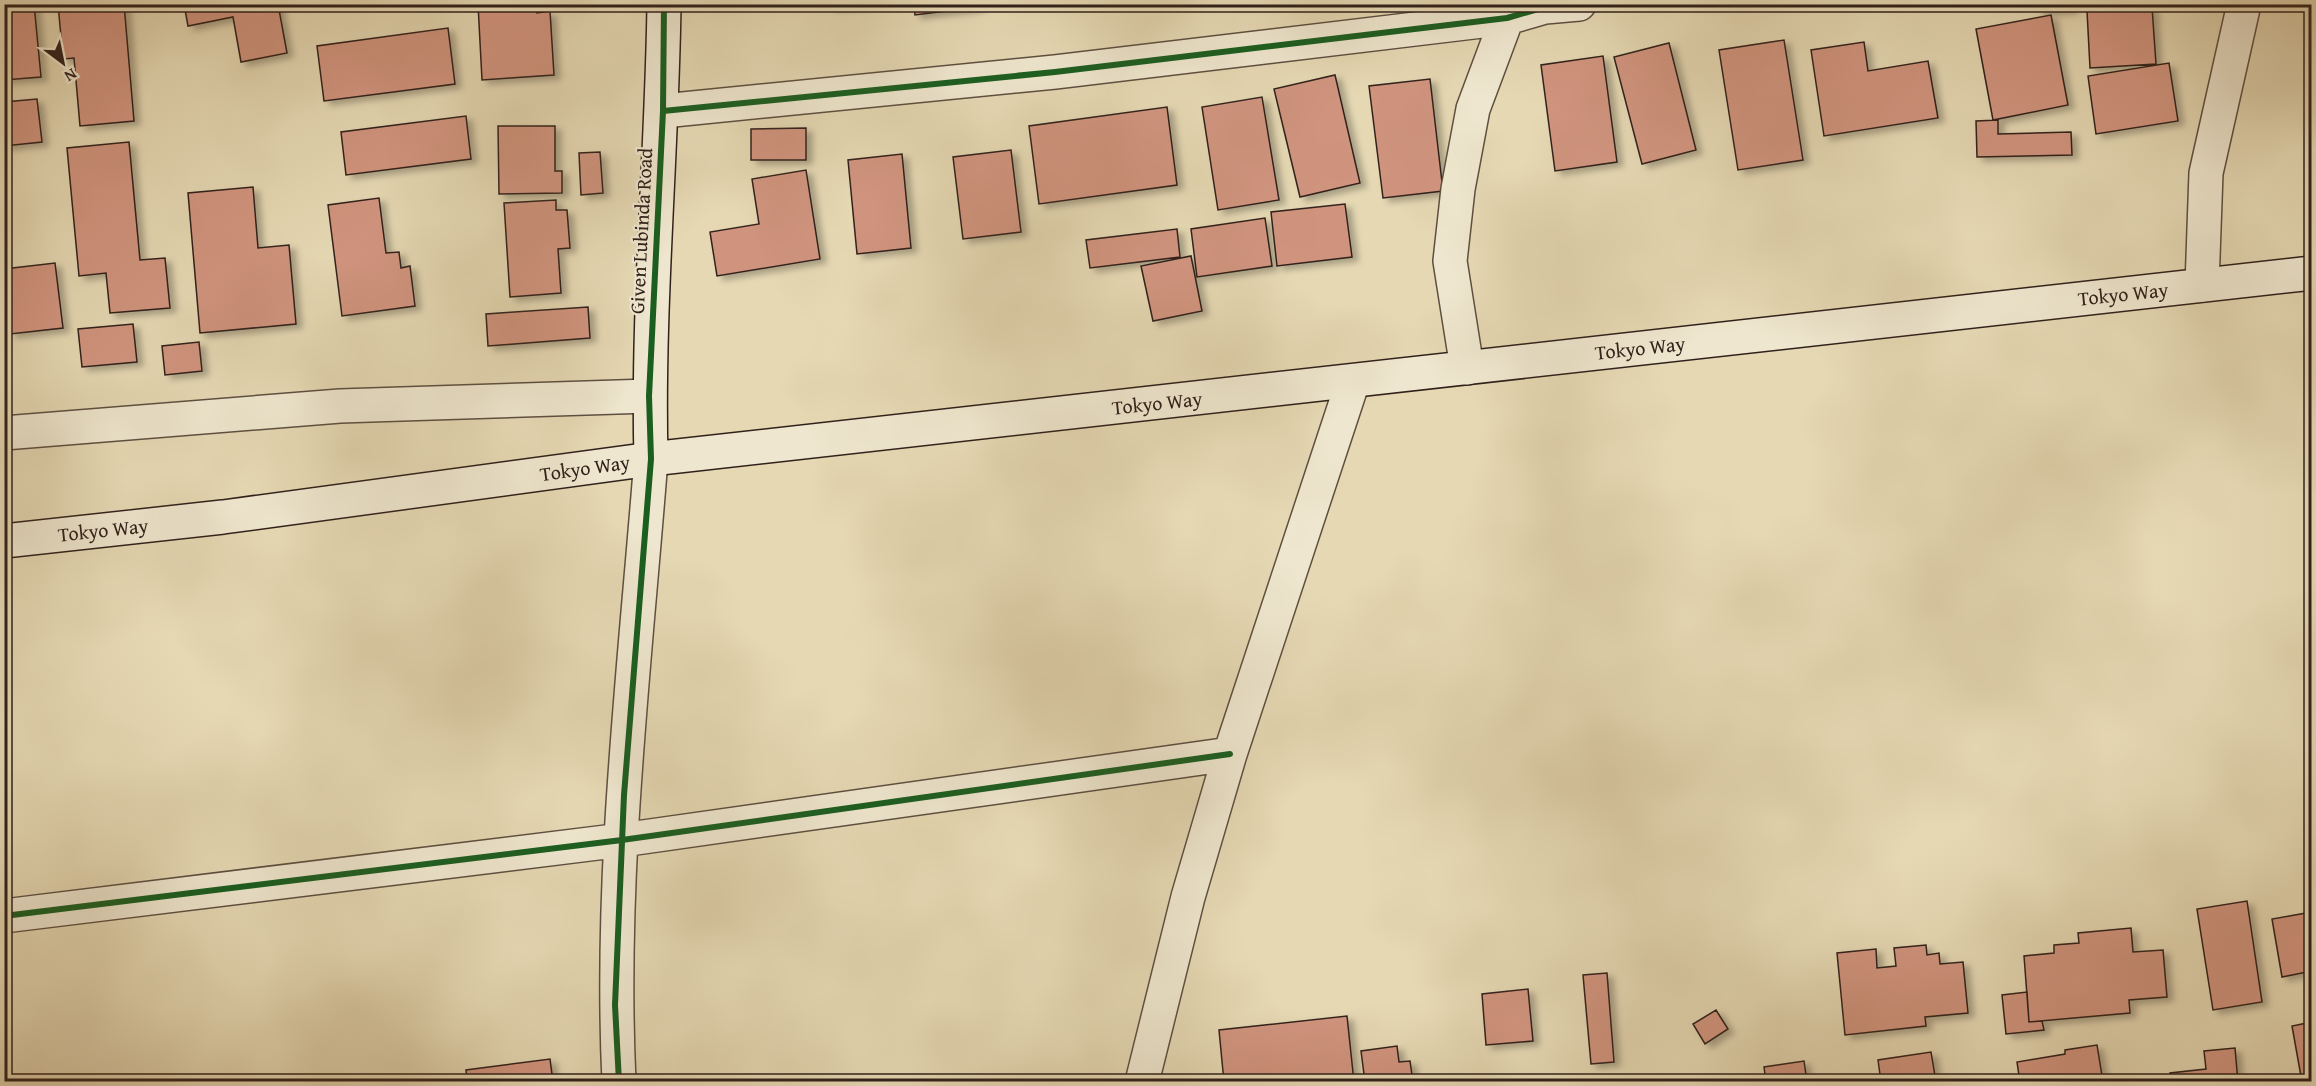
<svg xmlns="http://www.w3.org/2000/svg" width="2316" height="1086" font-family="'Gentium Book Plus',serif">
	<style>
		.building { fill: #d0947e; stroke: #31211b; stroke-width: 1.5; filter: url(#shadow) }
		.lines { fill: none; stroke-linecap: round; stroke-linejoin: round }
		.street-casing { stroke: #5e4f41; stroke-width: 36 }
		.secondary-casing { stroke: #31211b; stroke-width: 36 }
		.street { stroke: #eee6ce; stroke-width: 33 }
		.secondary { stroke: #eee6ce; stroke-width: 33 }
		.cycleway-casing { stroke: #eee6ce; stroke-width: 10 }
		.cycleway { stroke: #1b5e20; stroke-width: 6 }
		.labels { text-anchor: middle; stroke-width: 4.5; stroke-linejoin: round; paint-order: stroke }
		.street-label { font-size: 20px; fill: #31211b; stroke: #eee6ce }
	</style>
	<defs>
		<filter id="shadow"><feDropShadow dx="6" dy="4" stdDeviation="3" flood-color="#0004"/></filter>
	</defs>
	<rect width="100%" height="100%" fill="#e5d8b3"/>
	<filter id="stains"><feTurbulence type="fractalNoise" baseFrequency=".00333" numOctaves="4"/><feColorMatrix values="0 0 0 0 .2 0 0 0 0 .09 0 0 0 0 .02 0 0 0 .5 -.17"/></filter>
	<radialGradient id="worn" r=".72"><stop offset=".6" stop-color="#630" stop-opacity="0"/><stop offset="1" stop-color="#630" stop-opacity=".3"/></radialGradient>
	<path class="building" d="M4 4H34L41 77 4 80Z
		M58 4H124L134 121 80 126 74 58 63 59Z
		M184 4H278L287 53 241 62 233 17 188 26Z
		M478 4H537V13L550 11 554 75 482 80Z
		M830 4H867L831 7Z
		M914 4H978V7L915 15Z
		M2038 4H2072V9L2038 11Z
		M2152 7 2156 64 2090 68 2087 11Z
		M2051 15 2068 105 1993 120 1976 29Z
		M448 28 455 84 324 101 317 46Z
		M1784 40 1803 160 1738 170 1719 50Z
		M1864 42 1868 71 1928 61 1938 118 1824 136 1811 50Z
		M1669 43 1696 150 1642 164 1614 57Z
		M1603 56 1617 162 1555 171 1541 65Z
		M2169 63 2178 121 2096 134 2088 76Z
		M1335 75 1360 183 1300 197 1274 89Z
		M1430 79 1443 191 1383 198 1369 86Z
		M1262 97 1279 200 1218 210 1202 107Z
		M37 99 42 142 4 146V102Z
		M1167 107 1177 185 1039 204 1029 126Z
		M466 116 471 159 346 175 341 132Z
		M1998 120V134L2071 132 2072 155 1977 157 1976 121Z
		M498 126H555V171H562V193L499 194Z
		M806 128V160H751V129Z
		M129 142 140 260 165 258 170 308 110 313 106 273 79 276 67 148Z
		M1011 150 1021 232 963 239 953 157Z
		M600 152 603 193 581 195 579 153Z
		M902 154 911 248 857 254 848 160Z
		M806 170 820 259 717 276 710 232 759 224 752 179Z
		M253 187 258 248 289 245 296 324 200 333 188 193Z
		M379 198 386 253 399 252 401 268 410 266 415 306 342 316 328 205Z
		M556 200V210H567L570 248 558 249 561 293 510 297 504 203Z
		M1345 204 1352 257 1277 266 1271 212Z
		M1265 218 1272 266 1197 277 1191 229Z
		M1177 229 1180 257 1090 268 1086 240Z
		M1191 256 1202 311 1153 321 1141 266Z
		M55 263 63 328 10 334 4 269Z
		M588 307 590 338 488 346 486 314Z
		M133 324 137 362 82 367 78 329Z
		M199 342 202 371 165 375 162 346Z
		M2247 901 2262 1002 2213 1010 2197 909Z
		M2312 912V971L2282 977 2272 919Z
		M2131 928 2133 952 2163 950 2167 997 2129 1000 2130 1013 2029 1022 2024 956 2054 953V945L2079 943 2078 933Z
		M1926 945 1927 955 1939 953 1940 964 1963 962 1968 1013 1925 1017 1926 1026 1845 1035 1837 953 1876 949 1877 968 1896 966 1894 948Z
		M1607 973 1614 1062 1591 1064 1583 975Z
		M1528 989 1533 1041 1486 1045 1482 994Z
		M2027 992 2029 1022 2042 1021 2044 1030 2006 1034 2002 995Z
		M1716 1010 1728 1029 1705 1044 1693 1024Z
		M1347 1016 1354 1082H1224L1219 1030Z
		M2312 1022V1082H2302L2292 1026Z
		M2097 1045 2103 1082H2020L2017 1062 2065 1054V1050Z
		M1397 1046 1399 1062 1410 1061 1413 1082H1365L1361 1051Z
		M2235 1048 2238 1082H2171L2170 1073 2206 1069 2204 1051Z
		M1931 1052 1936 1082H1881L1878 1060Z
		M550 1059 553 1082H467L466 1070Z
		M1804 1061 1807 1082H1766L1764 1067Z
		M774 1077 775 1082H735Z
		M1707 1077V1082H1672Z"/>
	<g class="lines">
		<defs>
			<path id="street" d="M663 111 1055 72 1507 18 1545 7 1579 4
				M2202 285 2206 173 2244 4
				M1467 368 1450 261 1458 189 1473 109 1507 18
				M4 433 340 406 649 396
				M4 916 622 840 1230 754
				M619 1082C609 874 635 665 651 459
				M1142 1082 1188 897 1230 754 1353 381"/>
			<path id="secondary" d="M651 459C647 308 662 156 664 4
				M4 541 223 517 651 459 2312 273"/>
		</defs>
		<use href="#street" class="street-casing"/>
		<use href="#secondary" class="secondary-casing"/>
		<use href="#street" class="street"/>
		<use href="#secondary" class="secondary"/>
		<defs>
			<path id="cycleway" d="M663 111 1055 72 1507 18 1545 7 1579 4
				M4 916 622 840 1230 754
				M619 1082 615 1005 624 795 651 459 649 396 663 111 664 4"/>
		</defs>
		<use href="#cycleway" class="cycleway-casing"/>
		<use href="#cycleway" class="cycleway"/>
	</g>
	<g class="labels">
		<g class="street-label">
			<text transform="translate(641 231) rotate(-87)" y="7">Given Lubinda Road</text>
			<text transform="translate(2123 294) rotate(-6)" y="7">Tokyo Way</text>
			<text transform="translate(1640 348) rotate(-6)" y="7">Tokyo Way</text>
			<text transform="translate(1157 403) rotate(-6)" y="7">Tokyo Way</text>
			<text transform="translate(585 468) rotate(-8)" y="7">Tokyo Way</text>
			<text transform="translate(103 530) rotate(-6)" y="7">Tokyo Way</text>
		</g>
	</g>
	<rect width="2316" height="1086" fill="none" stroke="#e5d8b3" stroke-width="24"/>
	<rect x="6" y="6" width="2304" height="1074" fill="none" stroke="#31211b" stroke-width="3"/>
	<rect x="12" y="12" width="2292" height="1062" fill="none" stroke="#31211b" stroke-width="1.5"/>
	<g transform="translate(63 63) rotate(148)" stroke="#eee6ce" stroke-width="4.5" paint-order="stroke">
	<path d="M0-4.5L10 22L0 15L-10 22Z" fill="#31211b"/>
	<text y="-9" font-size="16" font-weight="bold" text-anchor="middle" fill="#31211b">N</text>
	</g>
	<rect width="100%" height="100%" filter="url(#stains)"/>
	<rect width="100%" height="100%" fill="url(#worn)"/>
</svg>
